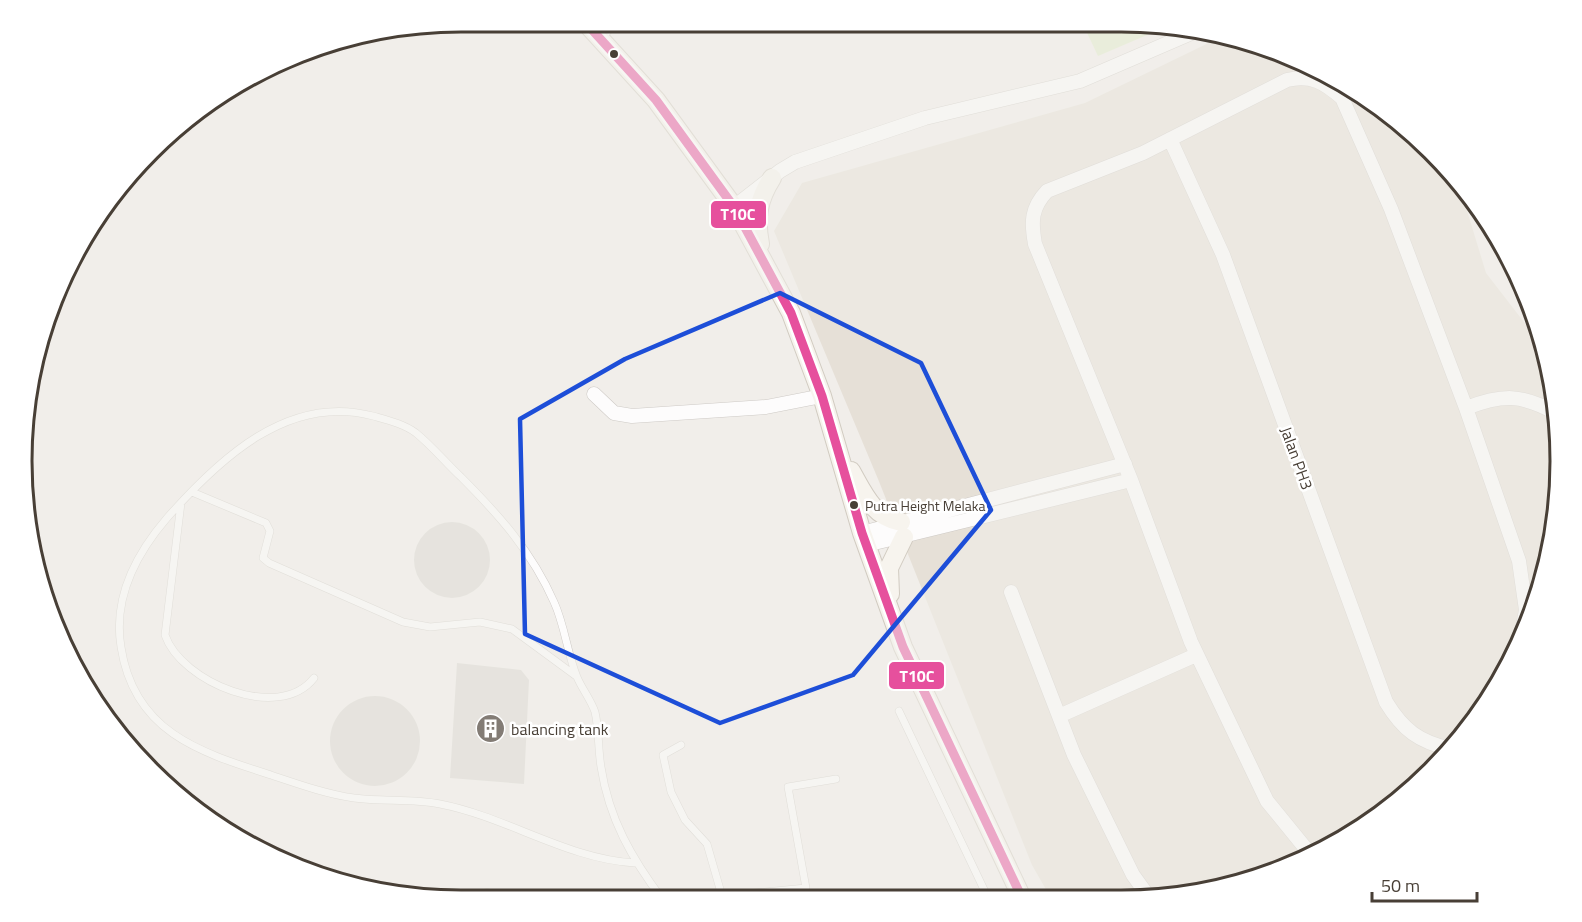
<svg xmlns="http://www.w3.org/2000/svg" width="1582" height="922" font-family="'Titillium Web',sans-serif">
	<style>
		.residential { fill: #e6e0d7 }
		.green { fill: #e1ecc9 }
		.building { fill: #d9d6d1 }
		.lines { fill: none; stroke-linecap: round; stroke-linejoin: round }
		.lane-casing { stroke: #cecac6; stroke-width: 8 }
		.street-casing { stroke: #cecac6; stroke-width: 15 }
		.secondary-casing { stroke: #d1cbc1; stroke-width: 20 }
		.lane { stroke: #fdfcfc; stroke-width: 7 }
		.street { stroke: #fdfcfc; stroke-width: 14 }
		.secondary { stroke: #f7f4ee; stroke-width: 18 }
		.bus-1-casing { stroke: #fff; stroke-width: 14 }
		.bus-1 { stroke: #e6509d; stroke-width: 9 }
		.marked { fill: none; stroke: #1d4ed8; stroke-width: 4.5; stroke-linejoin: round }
		.bus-dot { fill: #483f36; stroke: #fff; stroke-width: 2 }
		.labels { text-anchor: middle; stroke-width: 5; stroke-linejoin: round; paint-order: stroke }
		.bus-label { font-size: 14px; fill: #483f36; stroke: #fff; text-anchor: start }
		.street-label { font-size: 16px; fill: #483f36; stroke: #fff }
		.poi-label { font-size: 16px; fill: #483f36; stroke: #fff; text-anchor: start }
		.rim { fill: none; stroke: #483f36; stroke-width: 3 }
		.line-badge { stroke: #fff; stroke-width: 2 }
		.badge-label { font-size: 16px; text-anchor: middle; font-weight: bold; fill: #fff }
	</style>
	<rect width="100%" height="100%" fill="#f1eeea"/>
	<path class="residential" d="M1223 36 1263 44 1365 95 1432 150 1458 181 1486 273 1544 348 1552 375 1561 461 1553 547 1528 629 1487 705 1432 772 1341 842 1262 878 1150 900H1052L1032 865 878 479 774 231 802 183 1085 103Z"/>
	<path class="green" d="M1082 22H1150L1168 26 1098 56Z"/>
	<path class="building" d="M414 560a38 38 0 1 1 76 0a38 38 0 1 1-76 0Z
		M457 663 521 670 529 680 524 784 450 778Z
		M330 741a45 45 0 1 1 90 0a45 45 0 1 1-90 0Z"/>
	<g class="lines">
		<defs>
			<path id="lane" d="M192 492 266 523 270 531 263 558 269 563 403 622 430 627 480 622 512 629 576 676
				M181 503 165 635C181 682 279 723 314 678
				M899 711 989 900
				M681 745 663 755 671 792 685 820 707 844 722 896
				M635 863C567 859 507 817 440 804 412 798 383 802 354 798 326 794 298 784 271 775 199 752 134 732 121 647 113 599 136 554 167 518 218 460 288 393 373 416 387 420 404 424 416 433 432 446 446 463 461 477 499 515 532 552 554 602 565 626 567 653 577 677 582 689 591 700 595 712 599 729 598 749 601 767 609 819 632 859 663 900
				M714 900 722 896 806 888 788 787 836 779"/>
			<path id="street" d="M599 36 612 21
				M1170 139 1223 255 1386 702C1403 730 1419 742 1451 749
				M734 207 780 171 795 162 925 118 1080 81 1196 31
				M594 394 614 413 632 416 766 407 822 396
				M1466 408C1503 394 1521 394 1556 413
				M862 533 1125 464
				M866 545 1131 480
				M1011 592 1074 755 1133 875 1151 900
				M1059 716 1196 655
				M1311 855 1267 801 1191 642 1131 480 1035 244C1031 222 1031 208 1047 191L1143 153 1287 80C1311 74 1325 83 1342 98L1391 209 1466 408 1519 561 1526 610 1520 643
				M487 900V896"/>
			<path id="secondary" d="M584 21 656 100 734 207 791 313 822 396 862 533 903 647 1023 900
				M760 244C755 218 758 200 772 178
				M851 471C864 494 873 517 901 522
				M890 594 889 568 904 537"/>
		</defs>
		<use href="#lane" class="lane-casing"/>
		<use href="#street" class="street-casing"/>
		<use href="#secondary" class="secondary-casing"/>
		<use href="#lane" class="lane"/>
		<use href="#street" class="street"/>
		<use href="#secondary" class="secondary"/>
		<defs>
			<path id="bus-1" d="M584 21 656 100 734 207 791 313 822 396 862 533 903 647 1023 900"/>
		</defs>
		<use href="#bus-1" class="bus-1-casing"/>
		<use href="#bus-1" class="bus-1"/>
	</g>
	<path d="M0 0H1582V922H0ZM780 293 921 363 991 510 853 675 720 723 525 634 520 419 625 359Z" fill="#f1eeea" fill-opacity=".55" fill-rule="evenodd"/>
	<path class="marked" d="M780 293 921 363 991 510 853 675 720 723 525 634 520 419 625 359Z"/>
	<defs>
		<symbol id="building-disc" viewBox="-11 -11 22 22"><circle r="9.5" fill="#837c75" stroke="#fff"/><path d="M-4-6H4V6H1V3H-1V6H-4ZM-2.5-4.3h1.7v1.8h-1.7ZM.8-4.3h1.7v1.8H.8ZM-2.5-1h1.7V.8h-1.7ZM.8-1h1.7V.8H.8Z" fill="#fff"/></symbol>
	</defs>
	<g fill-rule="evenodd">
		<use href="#building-disc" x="474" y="712" width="33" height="33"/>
	</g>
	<g class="bus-dot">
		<circle cx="614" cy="54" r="5"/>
		<circle cx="854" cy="505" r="5"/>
	</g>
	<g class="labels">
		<g class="bus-label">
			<text x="865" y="511">Putra Height Melaka</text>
		</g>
		<g class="street-label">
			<text transform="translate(1297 458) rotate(70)" y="6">Jalan PH3</text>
		</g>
		<g class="poi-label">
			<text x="511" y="735">balancing tank</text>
		</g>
	</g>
	<path d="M0 0H1582V922H0ZM461 32H1121A429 429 0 0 1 1550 461V461A429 429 0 0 1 1121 890H461A429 429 0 0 1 32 461V461A429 429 0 0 1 461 32Z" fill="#fff" fill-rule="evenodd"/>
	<path class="rim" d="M461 32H1121A429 429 0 0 1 1550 461V461A429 429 0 0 1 1121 890H461A429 429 0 0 1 32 461V461A429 429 0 0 1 461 32Z"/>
	<g class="line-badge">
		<rect x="710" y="200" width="57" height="29" rx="6" fill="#e6509d"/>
		<rect x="888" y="661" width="57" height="29" rx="6" fill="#e6509d"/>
	</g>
	<g class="badge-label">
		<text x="738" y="220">T10C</text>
		<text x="917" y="682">T10C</text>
	</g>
	<path d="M1372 892v9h105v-9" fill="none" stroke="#483f36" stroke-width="3"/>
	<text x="1381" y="892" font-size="18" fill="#483f36" stroke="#ffffff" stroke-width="4.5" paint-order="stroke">50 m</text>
</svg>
